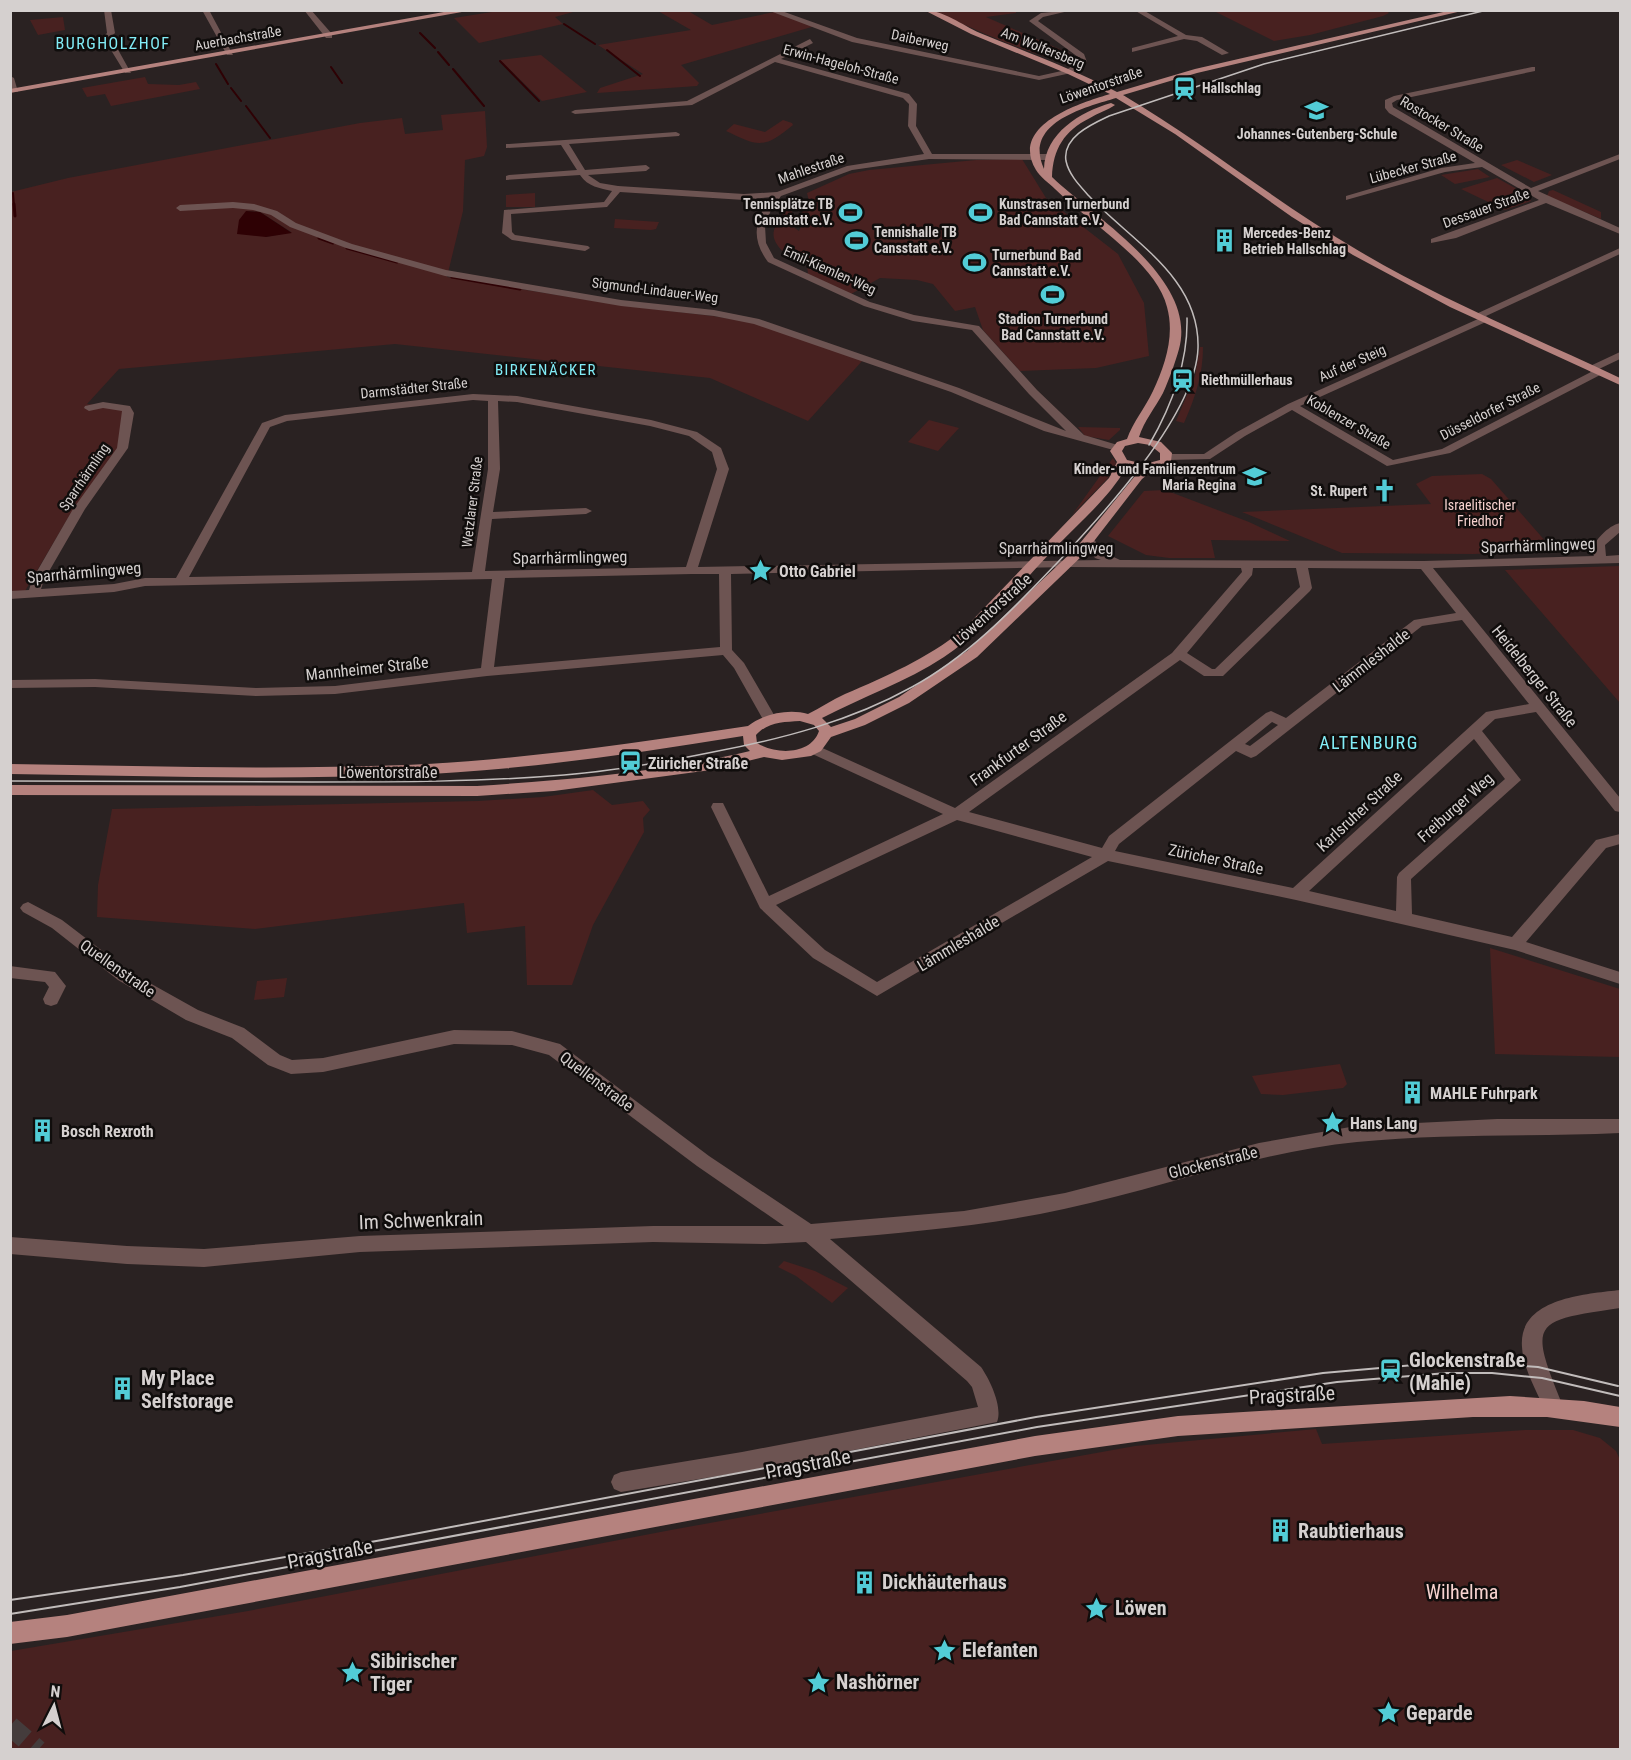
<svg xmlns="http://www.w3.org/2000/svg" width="1631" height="1760" font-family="'Roboto Condensed',sans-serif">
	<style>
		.green { fill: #482120; fill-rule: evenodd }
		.water { fill: #2e0104 }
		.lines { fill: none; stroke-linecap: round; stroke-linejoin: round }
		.stream-far1 { stroke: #2e0104; stroke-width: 2 }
		.stream { stroke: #2e0104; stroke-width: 3 }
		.major-tunnel { stroke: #443c3c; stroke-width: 20; stroke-dasharray: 20 10; stroke-linecap: butt }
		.minor { fill: #6d5452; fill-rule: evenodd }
		.major { fill: #b5827e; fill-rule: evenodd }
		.tram-far1 { stroke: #c1bcbb; stroke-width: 1.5 }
		.tram { stroke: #c1bcbb; stroke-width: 2 }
		.labels { text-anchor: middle; stroke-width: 5; stroke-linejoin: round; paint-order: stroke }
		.far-street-label { font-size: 14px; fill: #d5d0cf; stroke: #100d0c }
		.far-poi-label { font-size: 14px; font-weight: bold; fill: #d5d0cf; stroke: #100d0c; text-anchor: start }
		.far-park-label { font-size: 14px; fill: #f7d2cf; stroke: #100d0c }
		.far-neighbourhood-label { font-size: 15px; letter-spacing: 1.5px; fill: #82edf7; stroke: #100d0c }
		.far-quarter-label { font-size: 16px; letter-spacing: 1.5px; fill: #82edf7; stroke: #100d0c }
		.street-label { font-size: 16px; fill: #d5d0cf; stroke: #100d0c }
		.poi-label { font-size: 16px; font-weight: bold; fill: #d5d0cf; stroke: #100d0c; text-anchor: start }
		.neighbourhood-label { font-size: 18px; letter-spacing: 1.5px; fill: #82edf7; stroke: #100d0c }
		.near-street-label { font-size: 20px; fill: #d5d0cf; stroke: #100d0c }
		.near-poi-label { font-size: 20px; font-weight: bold; fill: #d5d0cf; stroke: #100d0c; text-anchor: start }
		.near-park-label { font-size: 20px; fill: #f7d2cf; stroke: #100d0c }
	</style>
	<rect width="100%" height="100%" fill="#2a2222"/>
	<path class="green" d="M1386 10 1389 13 1383 16 1310 35 1274 41 1214 11Z
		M571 11 573 12 555 17 563 24 479 43 454 18 498 11Z
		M658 11H688L712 25 779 11 815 26 681 65 699 83 697 86 597 93 600 88 643 74 598 45 691 30Z
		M934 11H1016V13L986 17 1073 55 1074 59C1056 69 957 21 934 11Z
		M63 17 65 30 38 35 30 20Z
		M541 55 587 92 542 101 500 60Z
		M145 77 148 84 179 85 196 82 200 89 111 106 105 94 87 97 82 88Z
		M485 111 487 147 484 156 465 160 463 211 447 277 619 305 713 316 755 323 863 360 808 421 710 378 395 344 119 369 87 404 120 408 126 413 119 449 71 513 25 591 11 593V192L68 178 360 123 402 118 405 134 443 130 441 115ZM246 211 260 212 291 232 266 237Z
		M783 120 792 123 793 125C763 150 758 146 726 131L734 124 765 132Z
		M1022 159 1046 198 1118 254 1144 303 1149 356 1096 368 1020 371 983 330 975 307 955 311 933 284 917 280 880 278 851 294 808 274 806 257 787 256C774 243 768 235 780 219 784 214 783 211 790 209L795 217 793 227 799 231 802 224 801 213 810 205 807 193 849 174 869 170 976 160Z
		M1517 160 1552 175 1534 182 1501 165Z
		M1478 169 1490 177 1455 184 1441 175Z
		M1497 178 1526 194 1531 201 1505 210 1461 189Z
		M1553 190 1601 212V219L1547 196 1549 191Z
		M535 193V207H506V195Z
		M615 219 659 222 656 229 651 230 614 228Z
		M1200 347H1203C1203 375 1195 398 1184 423L1176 421 1195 376Z
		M929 420 959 428 938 451 908 442Z
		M1078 427 1120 428V430L1109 440 1085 436Z
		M1113 458 1116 463 1108 478 1072 515Z
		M1482 474 1491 479 1554 551 1473 554 1342 553 1242 512 1431 504 1416 484 1432 476Z
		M1165 490 1249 522 1290 541 1211 540 1215 558H1169L1146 555 1108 536 1144 491Z
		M1620 566V703L1505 570Z
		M593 790 612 805 643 801 650 810 643 818 644 832 593 925 572 985H527L525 926 467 933 464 903 255 929 97 917 98 885 112 809 478 801 543 797Z
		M1490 948 1620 989V1057L1495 1054Z
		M287 978 284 997 254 1000 257 981Z
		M1340 1064 1347 1084 1343 1088 1283 1095 1261 1094 1252 1076Z
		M784 1261 815 1271 848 1288 832 1303 796 1276 778 1267Z
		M1316 1429 1322 1444 1525 1430H1573L1600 1438 1616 1451 1620 1460V1749H11V1651L248 1611 671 1530 1135 1446Z"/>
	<path class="water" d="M246 211 260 212 292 233 266 237 237 234 239 220Z"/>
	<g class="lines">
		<path class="stream-far1" d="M564 24 595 44
			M420 33 435 48
			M607 50 640 76
			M438 52 449 65
			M500 61 539 101
			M216 64 228 84
			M331 67 342 83
			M453 69 484 106
			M231 88 241 101
			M246 106 270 138
			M13 193 14 206"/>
		<path class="stream" d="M14 204 15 216
			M319 238 333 243
			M347 248 397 262
			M452 277 520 289"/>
		<path class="major-tunnel" d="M10 1726 38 1750"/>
		<path class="minor" d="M104 10H111L115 33 111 37 131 73H125L103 37 107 33Z
			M202 10H209L233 55H227Z
			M304 10H311L332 34V38H326Z
			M779 10 857 38 1039 76 1066 70 1079 62 1078 57 1029 21 1041 13 1073 10 1043 17 1038 21 1084 54 1087 62 1071 73 1039 80 852 42 770 11Z
			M1134 10H1143L1186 35 1202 37 1229 53 1222 55 1197 41 1184 39 1132 52V48L1178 36Z
			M810 39 813 43 781 59 909 94 917 104 916 126 932 154H1048L1052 157 1048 160 929 159 852 170 781 196 771 210 765 226 766 243 774 258 870 302 914 315 979 326 1037 390 1084 435 1121 446V450L1117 451 1044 431 951 392 754 324 714 316 621 306 445 276 346 248 290 227 271 215 253 210 233 208 180 211 176 208 180 205 233 202 254 204 277 211 296 223 352 244 446 270 621 300 714 310 759 319 959 388 1066 431 1029 394 972 330 913 321 864 306 768 262C751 239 754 220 771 197L744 200 620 192 607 207 511 214 512 232 515 235 588 246 590 248 585 251 512 240 502 233 504 210 604 202 612 191C600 188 588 187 580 175L506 180V176L509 175 577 170 561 145 506 148V144H509L676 132 680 134 679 136 569 144 585 170 646 165 650 168 646 171 588 175 600 183 618 186 744 194 777 192 847 166 924 154 908 126 909 104 903 98 775 62 692 105 575 114 571 112 575 110 687 101Z
			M1532 67H1535V71L1397 100 1392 103 1393 107 1531 188 1620 154V159L1538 191 1620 228V234L1546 203 1456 238 1431 243V239L1539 200 1482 167 1445 172 1346 200V196L1441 168 1475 163 1389 113 1385 108V100L1394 96Z
			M10 76 14 78 18 92 11 90Z
			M1620 248V254L1486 316 1490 319 1488 321 1300 406 1393 460 1442 449 1591 372 1587 369 1588 367 1620 352V359L1599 369 1603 372 1602 374 1450 453 1387 466 1292 410 1245 436 1210 459 1167 460 1161 457 1167 454H1204L1237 432 1288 404 1478 319 1474 316 1476 314Z
			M473 394 517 396 651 420 697 432 721 448 729 469 698 567 1101 560 1095 558 1083 541 1089 537 1093 538 1103 552 1120 560 1424 561 1594 556 1592 552C1594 540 1608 526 1620 523V532L1605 545 1606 556 1620 555V563L1433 568 1620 798V812L1615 811 1536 712 1495 719 1482 731 1521 780 1411 879 1412 914 1512 937 1596 840 1620 834V844L1606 848 1526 942 1620 972V984L1515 950 1296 900 1108 861 877 996 813 958 760 908 711 807 713 803H723L769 896 943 814 808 752 806 749 808 746H818L955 808 1172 653 1242 572 1241 568 1068 567 731 574 732 650 744 663 777 720 770 725 765 723 734 668 723 655 487 676 335 694 256 696 95 687 10 688V680L95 679 256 688 335 686 481 668 492 579 145 586 114 592 10 599V591L29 590 32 580 73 509 117 448 122 411 103 408 89 411 84 408 85 406 103 402 130 406 134 413 128 448 85 509 44 580 41 589 114 584 145 578H176L262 423 285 415ZM473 400 488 401V469L472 572 189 577 270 427 287 421ZM498 401 517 402 650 426 689 436 712 452 717 469 686 567 485 571 492 519 586 514 592 511 586 508 493 512 500 469ZM1253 568H1296L1300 587 1215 669H1212L1187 653 1252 575ZM1308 568 1421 569 1456 613 1414 620 1286 718 1271 711 1266 713 1109 836 1102 848 969 812 1180 660 1204 676H1223L1310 591 1312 588ZM692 574H719L720 647 494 667 505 578ZM1462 620 1529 704 1486 712 1293 888 1115 851 1119 844 1236 751 1251 758 1256 756 1422 626ZM1272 722 1278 725 1250 746 1245 744ZM1474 739 1505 779 1399 873 1397 877 1396 911 1309 891ZM957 820 1092 857 877 982 825 950 776 905Z
			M28 902 62 920 130 972 198 1010 244 1028 280 1055 292 1060 323 1058 454 1030 512 1031 560 1044 709 1156 811 1224 964 1211 1065 1193 1259 1143 1356 1126 1497 1119H1620V1133C1533 1137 1444 1133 1357 1142 1257 1152 1162 1188 1064 1209 987 1226 909 1232 830 1239L981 1367C990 1380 1003 1407 997 1422L742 1472 621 1492 614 1489 611 1482 614 1475 621 1472 742 1452 978 1407 972 1387 967 1381 806 1242 765 1244 653 1242 360 1252 204 1267 127 1264 10 1254V1237L127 1246 204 1249 360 1236 653 1226H784L697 1166 549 1055 512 1045 454 1044 323 1072 291 1074 268 1065 232 1038 186 1020 118 980 52 928 23 912 20 908 23 904Z
			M10 966 55 972 66 986 57 1004 51 1006 45 1004 43 999 49 987 45 982 10 978Z
			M1620 1290V1308C1532 1321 1528 1321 1563 1406L1560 1413 1553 1416 1546 1413C1538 1393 1523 1369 1522 1347 1518 1298 1586 1294 1620 1290Z"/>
		<path class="major" d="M455 10H473L10 93V89Z
			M924 10C943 10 962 25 980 33 1026 52 1073 69 1117 92L1195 69 1452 10H1466L1197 73 1123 95C1204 143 1277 203 1359 251 1442 300 1533 337 1620 378V385L1450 307 1353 255 1292 217 1175 134 1116 98C1083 108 1023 123 1044 169 1045 133 1080 112 1111 103L1115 105C1108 110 1098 113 1090 118 1064 131 1053 149 1052 177 1096 219 1198 279 1179 349 1175 363 1169 380 1163 393 1155 408 1144 421 1139 437L1161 442 1172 453 1171 461 1163 467 1153 470 1142 479 1084 554 977 657 909 703 865 725 831 737 821 751 811 756 782 760 764 757 711 770 554 791 477 796 10 795V785L477 786C568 780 661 772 750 751L744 745 743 736C631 754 518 771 405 775 274 780 142 776 10 774V764C142 766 274 770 406 765 521 760 634 743 748 726 763 714 789 708 808 714 820 708 832 700 845 694 887 676 926 659 963 630L1109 478 1117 462 1110 451 1117 442 1127 439C1133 422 1145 408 1153 391 1165 365 1175 336 1167 307 1156 262 1088 222 1055 189 1049 183 1040 177 1036 170 1009 125 1080 103 1110 94L1068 74 971 34ZM1138 443 1150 445 1160 453V460L1145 464 1127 460 1122 451 1125 446ZM1126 468 1139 471 1076 548 967 651 899 697 855 719 831 727 822 718C862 697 906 682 944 657 987 628 1018 586 1054 549 1079 523 1108 499 1126 468ZM800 721 814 725 819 731C811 755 776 755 757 743L756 735C768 722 783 722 800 721Z
			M1510 1396 1584 1401 1620 1407V1427L1547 1417H1473L1178 1436 1035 1456 67 1637 10 1644V1622L67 1615 1035 1436 1178 1416Z"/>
		<path class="tram-far1" d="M1149 445C1171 407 1188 362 1187 318
			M10 781C111 782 212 782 312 782 396 782 480 782 564 775 614 771 664 762 713 752 782 739 851 721 912 687 969 656 1014 608 1058 562 1103 514 1196 414 1198 348 1200 277 1131 241 1089 196 1080 186 1069 175 1066 161 1062 137 1092 124 1109 116L1264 64 1487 10"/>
		<path class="tram" d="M10 1600 183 1575 382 1540 1036 1417 1323 1373 1460 1361 1538 1367 1618 1386
			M10 1614 180 1587 1037 1427 1337 1382 1447 1373H1492L1542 1378 1620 1396"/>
	</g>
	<defs>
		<symbol id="station-bare" viewBox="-9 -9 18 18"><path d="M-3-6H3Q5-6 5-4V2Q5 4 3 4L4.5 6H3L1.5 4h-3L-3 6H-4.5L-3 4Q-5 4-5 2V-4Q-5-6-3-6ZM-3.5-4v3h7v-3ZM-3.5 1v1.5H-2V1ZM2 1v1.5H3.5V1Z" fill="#52ccd6" stroke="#100d0c" stroke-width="2.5" paint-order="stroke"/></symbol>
		<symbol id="school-bare" viewBox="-9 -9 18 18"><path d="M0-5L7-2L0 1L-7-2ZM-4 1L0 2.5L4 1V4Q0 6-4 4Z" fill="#52ccd6" stroke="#100d0c" stroke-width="2.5" paint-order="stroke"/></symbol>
		<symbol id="stadium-bare" viewBox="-9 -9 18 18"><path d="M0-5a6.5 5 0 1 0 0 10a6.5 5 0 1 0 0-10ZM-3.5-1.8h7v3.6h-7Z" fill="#52ccd6" stroke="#100d0c" stroke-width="2.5" paint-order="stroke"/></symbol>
		<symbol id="building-bare" viewBox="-9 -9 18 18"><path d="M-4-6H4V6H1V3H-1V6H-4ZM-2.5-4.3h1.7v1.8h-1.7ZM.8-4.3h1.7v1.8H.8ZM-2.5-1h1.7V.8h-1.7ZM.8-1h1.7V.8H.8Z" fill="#52ccd6" stroke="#100d0c" stroke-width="2.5" paint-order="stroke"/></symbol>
		<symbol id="church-bare" viewBox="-9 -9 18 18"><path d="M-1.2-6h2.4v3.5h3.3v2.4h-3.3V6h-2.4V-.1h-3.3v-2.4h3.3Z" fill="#52ccd6" stroke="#100d0c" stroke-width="2.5" paint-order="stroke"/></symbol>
		<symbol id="sight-bare" viewBox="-9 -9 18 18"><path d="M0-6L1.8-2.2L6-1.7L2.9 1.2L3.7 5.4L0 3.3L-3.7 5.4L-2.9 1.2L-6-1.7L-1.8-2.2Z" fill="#52ccd6" stroke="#100d0c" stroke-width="2.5" paint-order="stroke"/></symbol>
	</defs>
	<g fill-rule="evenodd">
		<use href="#station-bare" x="1168" y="72" width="33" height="33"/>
		<use href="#school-bare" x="1300" y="94" width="33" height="33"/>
		<use href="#stadium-bare" x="834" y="196" width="33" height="33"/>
		<use href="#stadium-bare" x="964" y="196" width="33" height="33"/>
		<use href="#stadium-bare" x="840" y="224" width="33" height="33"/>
		<use href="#building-bare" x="1208" y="224" width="33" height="33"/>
		<use href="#stadium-bare" x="958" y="246" width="33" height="33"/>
		<use href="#stadium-bare" x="1036" y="278" width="33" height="33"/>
		<use href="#station-bare" x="1166" y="364" width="33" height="33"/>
		<use href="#school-bare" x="1238" y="460" width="33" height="33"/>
		<use href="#church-bare" x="1368" y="474" width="33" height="33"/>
		<use href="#sight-bare" x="744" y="554" width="33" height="33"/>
		<use href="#station-bare" x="614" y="746" width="33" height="33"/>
		<use href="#building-bare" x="1396" y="1076" width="33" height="33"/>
		<use href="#sight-bare" x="1316" y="1106" width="33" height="33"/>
		<use href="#building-bare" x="26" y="1114" width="33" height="33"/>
		<use href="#station-bare" x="1374" y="1354" width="33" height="33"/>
		<use href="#building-bare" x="106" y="1372" width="33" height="33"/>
		<use href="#building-bare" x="1264" y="1514" width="33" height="33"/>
		<use href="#building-bare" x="848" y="1566" width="33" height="33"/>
		<use href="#sight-bare" x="1080" y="1592" width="33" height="33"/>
		<use href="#sight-bare" x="928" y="1634" width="33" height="33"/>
		<use href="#sight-bare" x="336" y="1656" width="33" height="33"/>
		<use href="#sight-bare" x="802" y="1666" width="33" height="33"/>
		<use href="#sight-bare" x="1372" y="1696" width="33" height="33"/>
	</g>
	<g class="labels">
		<g class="far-street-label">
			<text transform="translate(238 38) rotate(-10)" y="5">Auerbachstraße</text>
			<text transform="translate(920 40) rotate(12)" y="5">Daiberweg</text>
			<text transform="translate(1043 48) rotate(22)" y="5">Am Wolfersberg</text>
			<text transform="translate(841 64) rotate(15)" y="5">Erwin-Hageloh-Straße</text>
			<text transform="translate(1101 85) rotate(-19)" y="5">Löwentorstraße</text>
			<text transform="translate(1442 124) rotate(31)" y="5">Rostocker Straße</text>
			<text transform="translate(1413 167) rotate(-15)" y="5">Lübecker Straße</text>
			<text transform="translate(811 168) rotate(-19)" y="5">Mahlestraße</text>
			<text transform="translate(1486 208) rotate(-20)" y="5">Dessauer Straße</text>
			<text transform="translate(830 270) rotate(24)" y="5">Emil-Kiemlen-Weg</text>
			<text transform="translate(655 290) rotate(7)" y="5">Sigmund-Lindauer-Weg</text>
			<text transform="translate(1352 363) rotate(-24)" y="5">Auf der Steig</text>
			<text transform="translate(414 388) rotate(-6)" y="5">Darmstädter Straße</text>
			<text transform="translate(1490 411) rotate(-27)" y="5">Düsseldorfer Straße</text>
			<text transform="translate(1349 422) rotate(30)" y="5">Koblenzer Straße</text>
			<text transform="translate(84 477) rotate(-56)" y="5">Sparrhärmling</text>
			<text transform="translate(472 502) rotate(-83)" y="5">Wetzlarer Straße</text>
		</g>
		<g class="far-poi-label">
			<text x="1202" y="93">Hallschlag</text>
			<text x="1317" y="139" text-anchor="middle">Johannes-Gutenberg-Schule</text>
			<text x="833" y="209" text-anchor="end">Tennisplätze TB<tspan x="833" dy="16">Cannstatt e.V.</tspan></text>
			<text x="999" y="209">Kunstrasen Turnerbund<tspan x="999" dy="16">Bad Cannstatt e.V.</tspan></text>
			<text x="874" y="237">Tennishalle TB<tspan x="874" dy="16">Cansstatt e.V.</tspan></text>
			<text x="1243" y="238">Mercedes-Benz<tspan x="1243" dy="16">Betrieb Hallschlag</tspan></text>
			<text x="992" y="260">Turnerbund Bad<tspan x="992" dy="16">Cannstatt e.V.</tspan></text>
			<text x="1053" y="324" text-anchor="middle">Stadion Turnerbund<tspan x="1053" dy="16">Bad Cannstatt e.V.</tspan></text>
			<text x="1201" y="385">Riethmüllerhaus</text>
			<text x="1236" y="474" text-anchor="end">Kinder- und Familienzentrum<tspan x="1236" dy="16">Maria Regina</tspan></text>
			<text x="1367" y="496" text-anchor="end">St. Rupert</text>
		</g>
		<g class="far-park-label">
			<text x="1480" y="510">Israelitischer<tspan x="1480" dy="16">Friedhof</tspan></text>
		</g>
		<g class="far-neighbourhood-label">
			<text x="546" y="375">BIRKENÄCKER</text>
		</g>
		<g class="far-quarter-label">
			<text x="113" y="49">BURGHOLZHOF</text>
		</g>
		<g class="street-label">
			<text transform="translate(1538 545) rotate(-2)" y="6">Sparrhärmlingweg</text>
			<text x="1056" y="554">Sparrhärmlingweg</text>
			<text transform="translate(570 557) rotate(-1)" y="6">Sparrhärmlingweg</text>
			<text transform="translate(84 572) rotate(-5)" y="6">Sparrhärmlingweg</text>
			<text transform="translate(992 609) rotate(-42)" y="6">Löwentorstraße</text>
			<text transform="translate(1371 660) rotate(-38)" y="6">Lämmleshalde</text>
			<text transform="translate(367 668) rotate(-6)" y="6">Mannheimer Straße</text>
			<text transform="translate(1535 676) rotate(51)" y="6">Heidelberger Straße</text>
			<text transform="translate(1018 748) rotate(-36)" y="6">Frankfurter Straße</text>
			<text x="388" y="778">Löwentorstraße</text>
			<text transform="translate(1455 807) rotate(-42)" y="6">Freiburger Weg</text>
			<text transform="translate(1359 811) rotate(-43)" y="6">Karlsruher Straße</text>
			<text transform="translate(1216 859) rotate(12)" y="6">Züricher Straße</text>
			<text transform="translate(958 943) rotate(-31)" y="6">Lämmleshalde</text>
			<text transform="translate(118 968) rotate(35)" y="6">Quellenstraße</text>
			<text transform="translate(597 1081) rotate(37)" y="6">Quellenstraße</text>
			<text transform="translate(1213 1162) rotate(-14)" y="6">Glockenstraße</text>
		</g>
		<g class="poi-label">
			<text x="779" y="577">Otto Gabriel</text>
			<text x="648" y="769">Züricher Straße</text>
			<text x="1430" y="1099">MAHLE Fuhrpark</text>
			<text x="1350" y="1129">Hans Lang</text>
			<text x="61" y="1137">Bosch Rexroth</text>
		</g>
		<g class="neighbourhood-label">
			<text x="1369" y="749">ALTENBURG</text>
		</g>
		<g class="near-street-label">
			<text transform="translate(421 1220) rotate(-2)" y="7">Im Schwenkrain</text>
			<text transform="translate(1292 1395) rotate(-3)" y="7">Pragstraße</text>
			<text transform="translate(808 1464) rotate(-11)" y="7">Pragstraße</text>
			<text transform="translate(330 1554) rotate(-11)" y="7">Pragstraße</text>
		</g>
		<g class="near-poi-label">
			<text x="1409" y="1367">Glockenstraße<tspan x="1409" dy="23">(Mahle)</tspan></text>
			<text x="141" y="1385">My Place<tspan x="141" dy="23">Selfstorage</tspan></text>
			<text x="1298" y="1538">Raubtierhaus</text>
			<text x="882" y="1589">Dickhäuterhaus</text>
			<text x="1115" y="1615">Löwen</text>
			<text x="962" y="1657">Elefanten</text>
			<text x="370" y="1668">Sibirischer<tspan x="370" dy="23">Tiger</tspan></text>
			<text x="836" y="1689">Nashörner</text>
			<text x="1406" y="1720">Geparde</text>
		</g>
		<g class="near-park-label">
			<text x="1462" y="1599">Wilhelma</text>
		</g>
	</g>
	<rect width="1631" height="1760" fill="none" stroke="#d5d0cf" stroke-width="24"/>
	<g transform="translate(54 1706) rotate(6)" stroke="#100d0c" stroke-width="4.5" paint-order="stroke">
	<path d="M0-4.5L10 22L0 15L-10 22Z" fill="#d5d0cf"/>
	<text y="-9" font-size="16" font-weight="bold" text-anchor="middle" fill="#d5d0cf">N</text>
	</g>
</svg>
